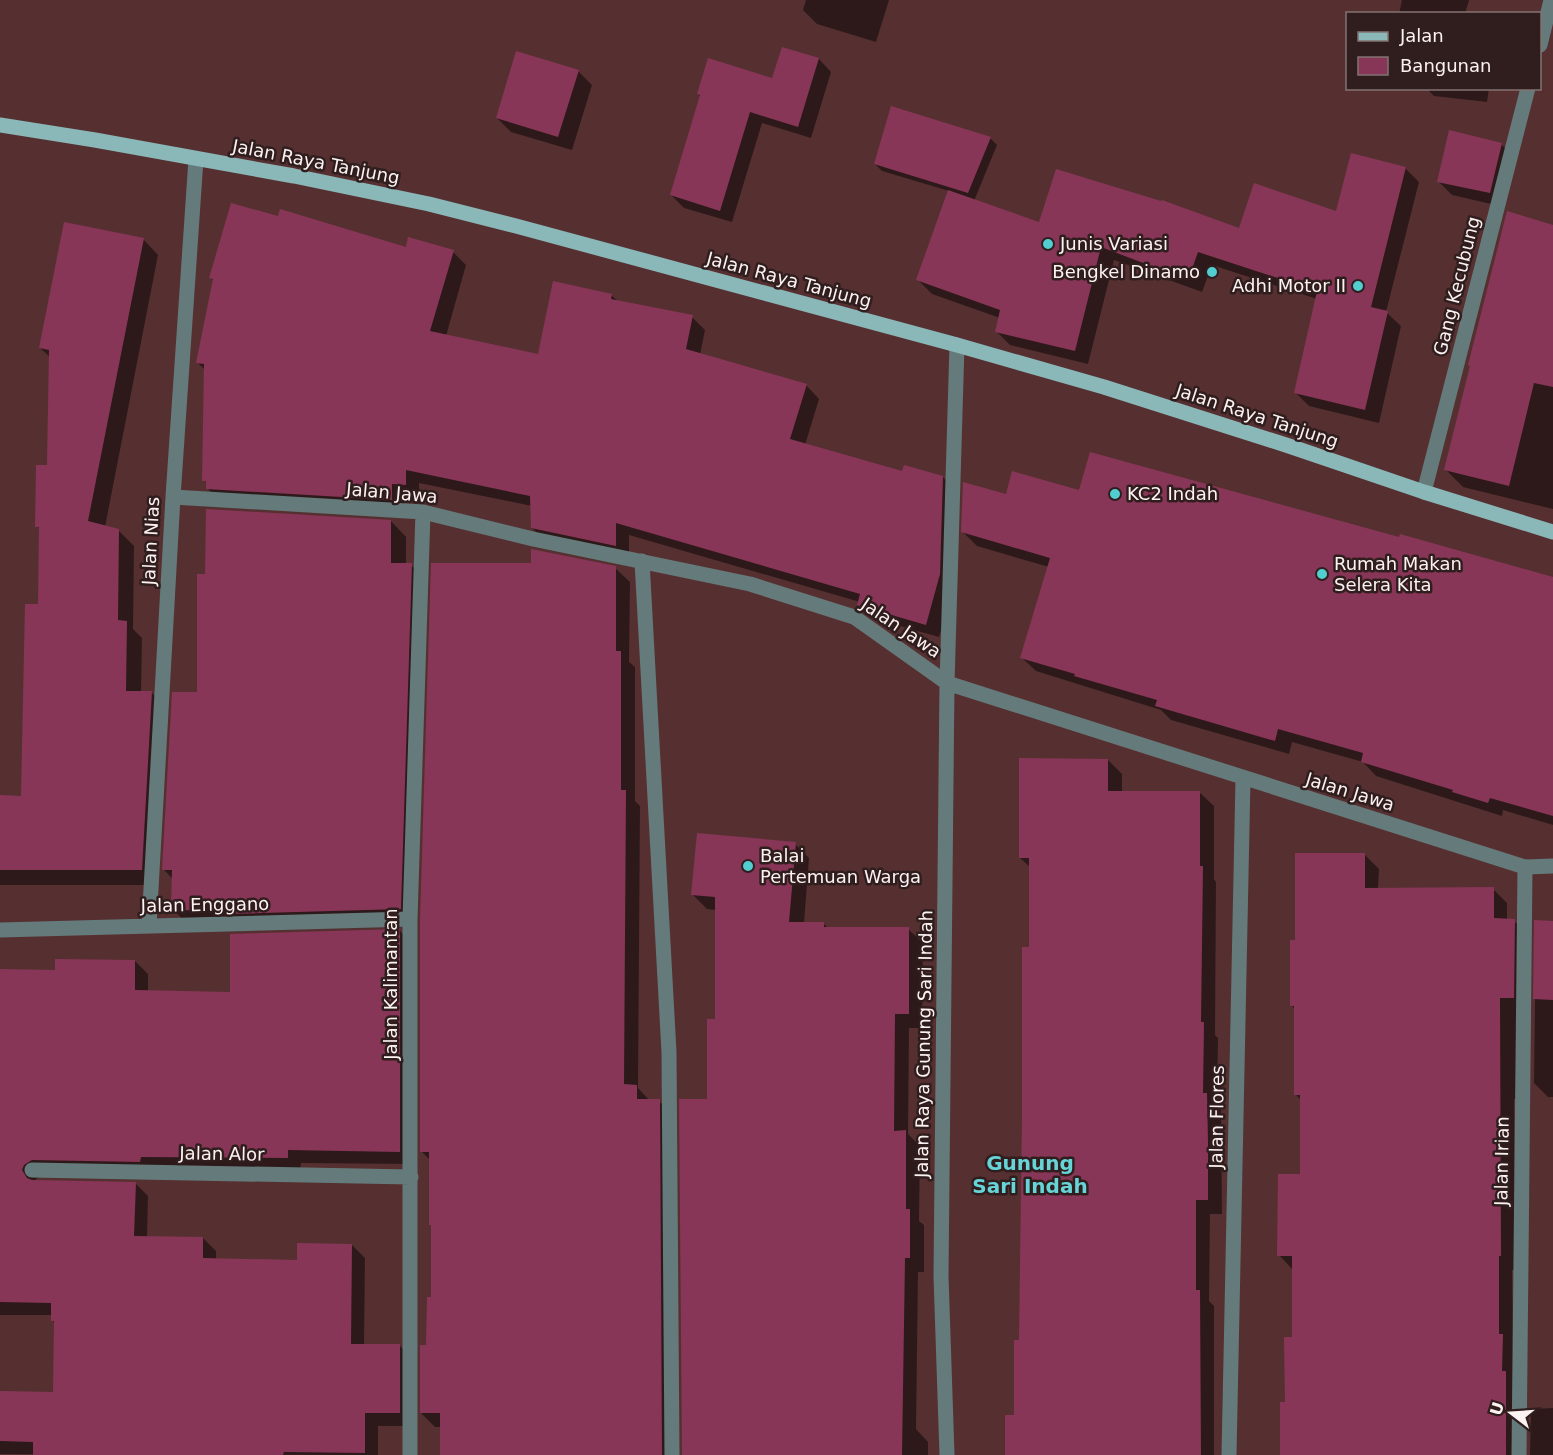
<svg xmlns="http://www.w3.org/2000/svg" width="1553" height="1455" font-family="'DejaVu Sans',sans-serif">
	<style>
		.shadow { fill: #0007 }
		.building { fill: #883657 }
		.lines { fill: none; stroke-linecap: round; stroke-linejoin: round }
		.street { stroke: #657b7b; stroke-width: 15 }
		.primary { stroke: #8ab7b8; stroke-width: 15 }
		.poi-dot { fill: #52cdd0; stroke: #301e1e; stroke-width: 2 }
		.labels { text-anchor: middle; stroke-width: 5; stroke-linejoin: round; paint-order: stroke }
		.street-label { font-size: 18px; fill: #fcf2f1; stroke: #301e1e }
		.poi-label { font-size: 18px; fill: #fcf2f1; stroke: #301e1e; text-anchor: start }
		.neighbourhood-label { font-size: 20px; font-weight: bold; fill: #67d4d7; stroke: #301e1e }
	</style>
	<rect width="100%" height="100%" fill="#563031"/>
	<path class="shadow" d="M806 0H889L876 42 817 24 803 10Z
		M1402 0H1469L1465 14H1399Z
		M783 48 819 59 831 72 811 138 762 123 732 222 684 208 671 195 701 97 698 94 773 80Z
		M578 71 592 85 572 150 511 132 497 118Z
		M1426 88H1489L1487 102 1434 96Z
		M990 138 997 145 974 201 1040 224 1240 230 1337 213 1405 168 1419 182 1386 312 1401 326 1379 423 1309 406 1295 392 1317 299 1212 265 1202 292 1114 260 1088 364 1010 345 996 331 1000 318 932 294 918 280 949 191 882 171 875 164Z
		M1501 144 1515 158 1504 207 1452 195 1438 181Z
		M1553 227V509L1463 487 1445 469Z
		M143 239 158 255 105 527 118 530 134 546 133 629 142 638 141 693H152L167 708 157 885H0V797H22L40 606V529L37 526 49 467 51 358 40 348Z
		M407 249 453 252 466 265 446 336 539 356 611 295 618 301 692 317 705 330 700 355 806 385 819 399 805 445 903 473 943 477 956 491 953 588 939 637 872 618 859 604 860 602 629 535V559L546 541 532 528V506L419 483V497H405L404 513 221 502 208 489V484L204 480 205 370 197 362 214 281 210 277Z
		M1080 492 1553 588V825L1503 810 1502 816 1376 776 1363 762 1292 742 1289 754 1171 720 1161 710 1036 671 1022 658 1049 567 977 546 963 532 1007 496Z
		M391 521 406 537V565H411L426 580 415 924 188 925 173 909V879L163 869 199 694 207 575Z
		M615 568 630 582 629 662 635 667V801L640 806 638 1088 650 1101H659L673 1115 676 1455H441V1427H435L421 1413 432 1298 433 1226 430 1160 421 1151Z
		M1108 760 1122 774V792H1199L1214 806V879L1216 882 1215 1035 1218 1038 1217 1105 1221 1109 1222 1214H1210L1209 1301 1214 1306V1455H1007L1015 1417 1021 1342 1031 949V868L1020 858Z
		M795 844 809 858 804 923H823L828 928 908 929 923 943 922 1028H909L908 1134 920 1146 919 1221 924 1225V1272H918L916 1429 928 1442V1455H683L716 1021V910L707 909 693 895Z
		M1364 854 1379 869 1378 889H1493L1507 903V920L1514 921 1528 935 1527 1098 1514 1099 1515 1270H1512L1513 1346 1523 1455H1281L1294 1339 1293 1270 1279 1255 1302 1176V1101L1296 1095V1010L1292 1006 1297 942Z
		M1536 921 1553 922V1097H1548L1534 1083Z
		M400 931 413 944V1164L301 1163 300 1171 46 1173 36 1179V1181L135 1183 148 1196 147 1237 203 1238 216 1251V1260L298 1262 352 1245 365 1258 364 1345 400 1346 413 1359V1426H378V1455L0 1454V1393H54L55 1324 52 1320V1315H0V971L56 972 135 961 148 974V992L231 994Z
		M1553 1408V1455H1530L1531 1409Z"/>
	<path class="building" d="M782 47 819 58 798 127 750 112 720 211 670 195 700 95 697 94 708 58 772 78Z
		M516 51 579 70 558 137 496 118Z
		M891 106 991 137 968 193 874 164Z
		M1449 130 1502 143 1490 193 1437 182Z
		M1351 153 1406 167 1371 307 1388 311 1365 410 1294 393 1317 291 1198 252 1188 280 1101 247 1075 351 995 332 1000 310 916 280 948 190 1039 222 1056 169 1161 201 1162 200 1239 228 1254 183 1336 211Z
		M231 203 278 216 280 209 406 247 408 237 454 250 430 331 538 354 553 281 612 294 611 299 693 315 686 349 807 384 790 439 902 471 904 465 943 476 940 574 926 625 857 605 860 594 616 523V546L531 528 530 496 406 470V485L392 484V500L206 489V481H202L204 364 196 363 213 279 209 278Z
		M1507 211 1553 225V387L1534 383 1509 486 1444 470 1470 366 1468 365Z
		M64 222 144 238 88 521 119 529 118 620 127 621 126 691H152L142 870H0V795L21 796 25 604H38L39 527H35L36 465H47L49 350 39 348Z
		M1090 452 1399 537 1400 534 1553 577V816L1490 798 1488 803 1452 792 1453 790 1361 762 1363 753 1278 729 1275 741 1155 706 1157 700 1074 676 1075 674 1020 658 1050 558 961 532 963 482 1006 494 1012 471 1079 490Z
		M206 509 391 520V563H412L401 909 230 914V911L171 910 172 870H162L172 692H197V574H205Z
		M531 549 616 566V651H621V790H626L624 1084 637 1085V1099H660L662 1455H440V1413H420V1345H426L427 1297H431V1225H429V1152H420V919L431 563H531Z
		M1019 758 1108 759V791H1200V866H1203L1201 1022H1204L1203 1093H1207L1208 1143V1200H1196V1290H1200L1201 1455H1005V1415H1014V1340H1019L1022 1118V947H1029V858H1019Z
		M697 833 796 842 789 922H824V927H909V1014H895L894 1131 906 1130V1209H910V1258H905L902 1455H682L679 1099H707V1019H715V897L691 895Z
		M1295 853H1365V888L1494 887V918L1515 919 1514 998H1500L1501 1256H1499V1334H1503L1502 1371H1506V1455H1280V1402H1285L1284 1337H1292V1256H1277L1278 1174H1300V1095H1294V1006H1290V940H1295Z
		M1534 920 1553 921V1000L1533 999Z
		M400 929V1152L288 1150V1158L141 1157 140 1162 32 1160 24 1165 22 1170 27 1178 32 1180 136 1182 134 1236 203 1237V1258L297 1260V1243L352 1244 351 1344H400V1413H365V1453L284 1452 283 1455H33V1442L0 1441V1391L53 1392 54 1321H51V1303L0 1302V969L55 970V959L135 960V990L230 992V934Z"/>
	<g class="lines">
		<path class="street" d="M1540 45 1551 0
			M1424 492 1528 88
			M173 497 423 512 533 539 750 584 854 617 947 683 1525 867 1553 866
			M642 561 669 1052 672 1455
			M149 925 173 497 196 159
			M0 930 410 919
			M32 1170 411 1177
			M410 1455V919L423 512
			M947 1455 941 1276 947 683 957 345
			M1229 1455 1243 779
			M1519 1455 1525 867"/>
		<path class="primary" d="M0 125 95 140 294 176 429 204 516 226 957 345 1104 387 1289 446 1424 492 1553 532"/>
	</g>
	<g class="poi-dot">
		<circle cx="1048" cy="244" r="6"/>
		<circle cx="1212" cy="272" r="6"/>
		<circle cx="1358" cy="286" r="6"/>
		<circle cx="1115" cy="494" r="6"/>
		<circle cx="1322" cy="574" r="6"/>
		<circle cx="748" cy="866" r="6"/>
	</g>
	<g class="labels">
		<g class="street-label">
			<text transform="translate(316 162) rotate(11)" y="6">Jalan Raya Tanjung</text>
			<text transform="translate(789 280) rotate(15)" y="6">Jalan Raya Tanjung</text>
			<text transform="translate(1457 286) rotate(-76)" y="6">Gang Kecubung</text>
			<text transform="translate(1257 416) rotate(18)" y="6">Jalan Raya Tanjung</text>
			<text transform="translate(392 493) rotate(5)" y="6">Jalan Jawa</text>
			<text transform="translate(151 541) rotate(-87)" y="6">Jalan Nias</text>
			<text transform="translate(901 628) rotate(34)" y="6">Jalan Jawa</text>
			<text transform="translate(1350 792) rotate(17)" y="6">Jalan Jawa</text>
			<text transform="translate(205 905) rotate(-1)" y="6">Jalan Enggano</text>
			<text transform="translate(391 984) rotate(-90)" y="6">Jalan Kalimantan</text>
			<text transform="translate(924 1044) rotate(-89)" y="6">Jalan Raya Gunung Sari Indah</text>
			<text transform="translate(1217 1117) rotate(-89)" y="6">Jalan Flores</text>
			<text transform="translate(222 1154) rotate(1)" y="6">Jalan Alor</text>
			<text transform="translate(1502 1161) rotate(-89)" y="6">Jalan Irian</text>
		</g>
		<g class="poi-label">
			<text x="1060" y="250">Junis Variasi</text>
			<text x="1200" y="278" text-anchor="end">Bengkel Dinamo</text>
			<text x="1346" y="292" text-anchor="end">Adhi Motor II</text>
			<text x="1127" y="500">KC2 Indah</text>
			<text x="1334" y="570">Rumah Makan<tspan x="1334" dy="21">Selera Kita</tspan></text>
			<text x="760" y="862">Balai<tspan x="760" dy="21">Pertemuan Warga</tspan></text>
		</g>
		<g class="neighbourhood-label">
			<text x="1030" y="1170">Gunung<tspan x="1030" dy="23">Sari Indah</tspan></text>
		</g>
	</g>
	<rect x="1346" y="12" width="195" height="78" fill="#301e1e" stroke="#827372" stroke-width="1.5"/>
	<rect x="1358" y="32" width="30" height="9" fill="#8ab7b8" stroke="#827372" stroke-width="1.5"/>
	<text x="1400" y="42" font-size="18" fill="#fcf2f1">Jalan</text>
	<rect x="1358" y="57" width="30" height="18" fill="#883657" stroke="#827372" stroke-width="1.5"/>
	<text x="1400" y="72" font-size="18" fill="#fcf2f1">Bangunan</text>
	<g transform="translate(1511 1413) rotate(287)" stroke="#301e1e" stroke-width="4.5" paint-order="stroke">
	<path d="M0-4.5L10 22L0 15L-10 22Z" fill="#fcf2f1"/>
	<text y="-9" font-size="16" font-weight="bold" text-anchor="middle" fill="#fcf2f1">U</text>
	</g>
</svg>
